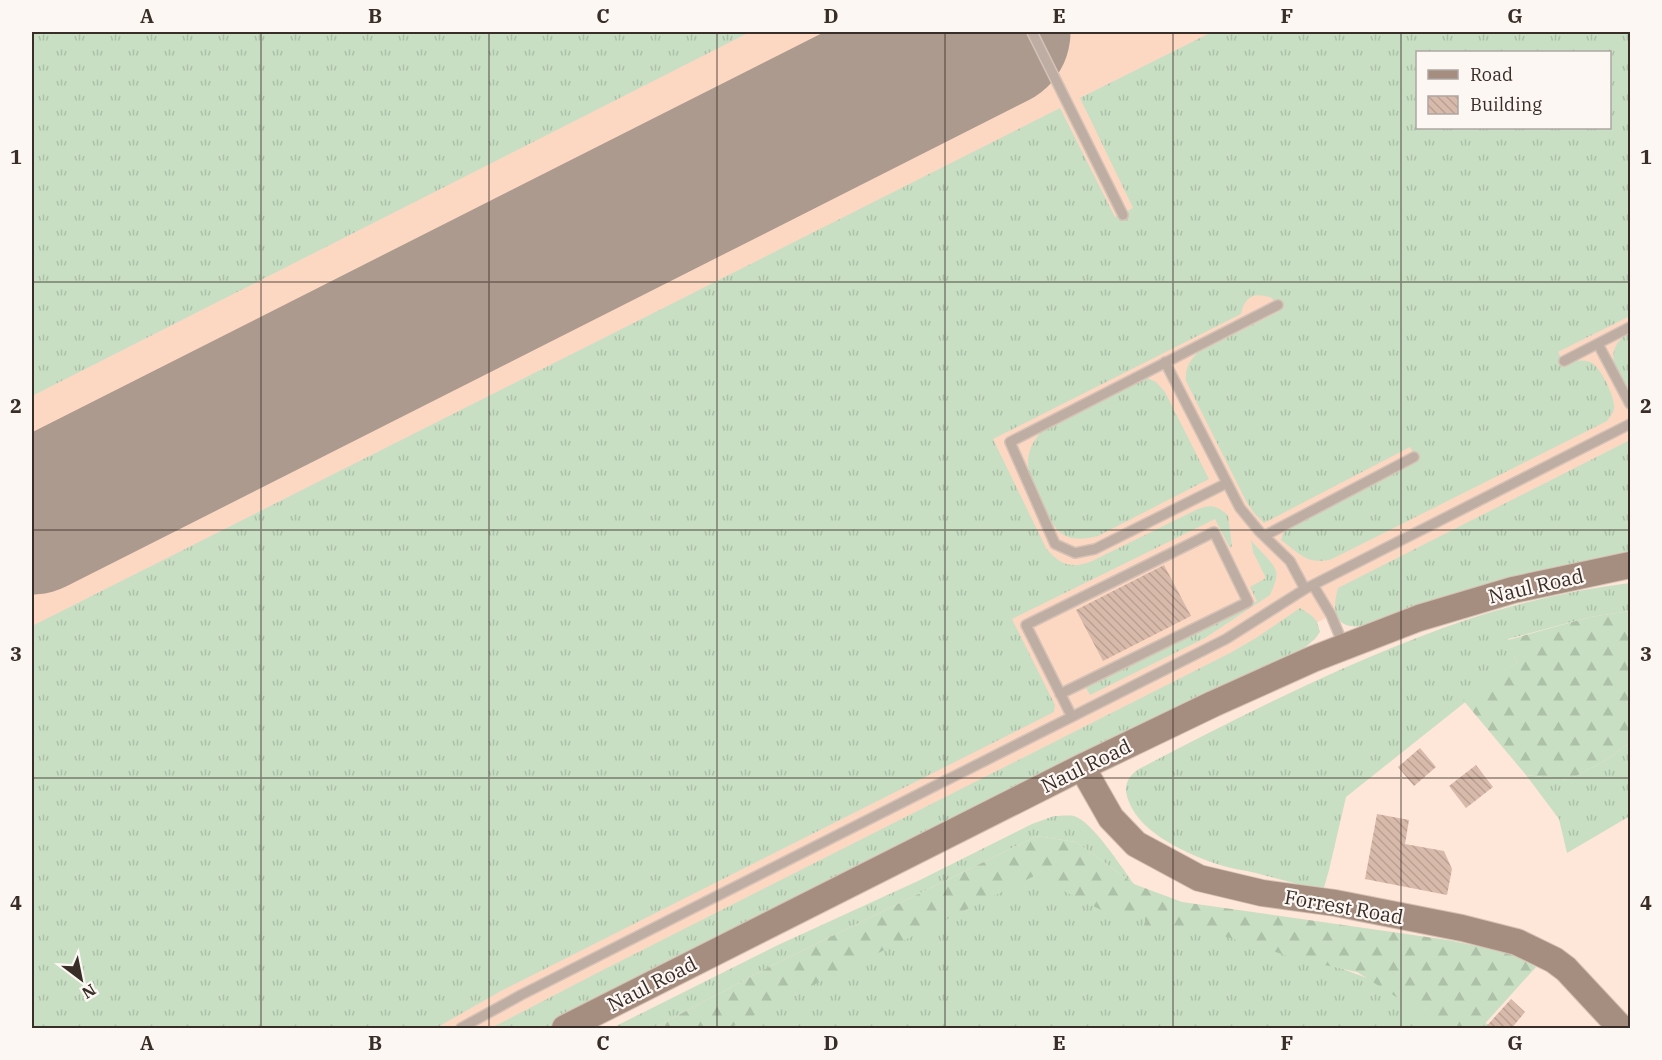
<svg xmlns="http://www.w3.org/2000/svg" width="1662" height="1060" font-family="'IBM Plex Serif',serif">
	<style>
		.built { fill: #fcd8c3; fill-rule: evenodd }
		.grass { fill: url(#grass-tufts); fill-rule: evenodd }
		.forest { fill: url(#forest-firs) }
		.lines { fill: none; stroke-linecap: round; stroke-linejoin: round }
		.runway { stroke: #ac9a8e; stroke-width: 153 }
		.building { fill: url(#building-back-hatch) }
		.lane-casing { stroke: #d6c1b5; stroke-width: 12 }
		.secondary-casing { stroke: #d6c1b5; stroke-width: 28 }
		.lane { stroke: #bdada2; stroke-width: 9 }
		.secondary { stroke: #a58e7f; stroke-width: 26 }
		.grid { fill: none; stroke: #382d27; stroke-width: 1.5; stroke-opacity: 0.55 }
		.labels { text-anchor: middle; stroke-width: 4.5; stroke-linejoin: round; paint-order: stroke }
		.street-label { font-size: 20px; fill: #382d27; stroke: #fdf7f4 }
		.neatline { fill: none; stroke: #382d27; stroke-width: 2 }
		.grid-label { font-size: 20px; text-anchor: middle; font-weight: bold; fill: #382d27 }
	</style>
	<defs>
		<pattern id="grass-tufts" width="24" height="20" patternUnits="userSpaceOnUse" patternTransform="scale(1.5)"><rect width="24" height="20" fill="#c8dfc4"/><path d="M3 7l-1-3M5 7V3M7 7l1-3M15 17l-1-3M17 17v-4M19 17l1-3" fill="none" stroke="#adc0a8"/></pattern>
		<pattern id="forest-firs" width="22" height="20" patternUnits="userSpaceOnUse" patternTransform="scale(1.5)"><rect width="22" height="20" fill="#c8dfc4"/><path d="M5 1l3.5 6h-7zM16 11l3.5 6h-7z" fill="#adc0a8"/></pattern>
		<pattern id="building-back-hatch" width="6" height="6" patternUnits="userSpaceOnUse" patternTransform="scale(1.5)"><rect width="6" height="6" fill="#d8baab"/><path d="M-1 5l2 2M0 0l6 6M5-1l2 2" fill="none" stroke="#baa093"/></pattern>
	</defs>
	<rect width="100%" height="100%" fill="#fee6d8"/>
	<path class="built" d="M32 32H1630V468L1463 553 1231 663 506 1028H32ZM1418 52H1610V128H1418Z"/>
	<path class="grass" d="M32 32H750L32 396Z
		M1212 32H1630V316L1558 352 1565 365C1573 361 1584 358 1592 363 1601 368 1616 399 1614 409 1613 413 1609 418 1607 421L1332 559C1308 566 1299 553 1281 540L1286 526 1416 457 1410 447 1264 523 1254 513 1246 501 1186 381C1185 368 1189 362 1197 353L1278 312 1272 298C1255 292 1245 295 1241 314L993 439 1046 548C1059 564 1070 569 1090 562L1198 509C1213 504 1216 506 1228 515L1232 546 1230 548 1215 519 1012 619 1055 705 1054 712 501 991 436 1028H32V626L1060 108 1115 217 1133 208 1080 98ZM1418 52H1610V128H1418Z
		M1630 333V391C1613 374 1603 346 1630 333Z
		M1147 378 1156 382 1165 392 1209 479 1098 536C1086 539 1073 541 1062 534 1050 527 1027 476 1028 463 1028 450 1033 442 1040 433Z
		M1630 440V553C1555 568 1480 583 1408 610 1392 615 1367 629 1350 626 1331 622 1334 602 1338 588Z
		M1251 540C1257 548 1273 562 1276 571 1278 578 1273 588 1270 595L1205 638 1090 695 1086 688 1257 601 1250 587 1266 578 1253 552Z
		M1630 583V611L1590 617 1508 639 1517 663 1488 684 1346 797 1329 870 1323 891C1301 885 1278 879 1256 873 1244 870 1232 869 1220 865 1189 855 1141 834 1129 802 1123 788 1126 779 1137 770 1244 714 1352 659 1466 620 1519 602 1575 590 1630 583Z
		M1300 608C1313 616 1317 618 1320 632L1315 639 1299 652C1042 765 797 900 549 1028H491L599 972 1230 653 1256 638Z
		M1630 743V816L1567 853 1559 819 1526 775 1569 780 1604 761Z
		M1054 816C1060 816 1068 815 1074 816 1092 821 1122 868 1134 884L1076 842 1037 836 773 965 654 1028H612L778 945 918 881 1032 824Z
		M1036 869 1343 969 1498 1028H707Z"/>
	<path class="forest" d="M1630 611V743L1604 761 1569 780 1526 775 1463 700 1517 663 1508 640 1590 617Z
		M1037 836 1076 842 1134 884 1182 902 1448 940 1511 953 1536 967 1481 1028H1445L1357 972 1301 960 1211 932 1145 927V912L1111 915 1034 876 789 997 730 1028H654L773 965Z"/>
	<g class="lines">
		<path class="runway" d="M32 518 994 32"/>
	</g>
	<path class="building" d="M1164 565 1191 616 1103 661 1076 610Z
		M1420 748 1436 767 1414 786 1398 767Z
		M1476 765 1493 787 1466 808 1449 786Z
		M1377 814 1409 820 1405 844 1444 851 1452 869 1447 895 1365 879Z
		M1511 999 1525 1012 1511 1029H1484Z"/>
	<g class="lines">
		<defs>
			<path id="lane" d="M1032 32 1123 215
				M1598 344 1630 404
				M1564 361 1630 327
				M1165 362 1240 508 1259 531 1290 561 1305 589
				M1227 483 1095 549 1075 553 1055 544 1010 442 1278 305
				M1264 536 1414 457
				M1313 585 1331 615 1343 644
				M1060 694 1248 602 1214 532 1026 625 1072 717
				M461 1028 521 995 1226 639 1305 589 1630 424"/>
			<path id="secondary" d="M1082 767 1111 818 1136 844 1199 878 1262 893 1335 903 1462 928 1517 942 1554 960 1566 969 1621 1028
				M565 1028 1082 767 1213 704 1313 659 1419 618 1513 590 1630 565"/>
		</defs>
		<use href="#lane" class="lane-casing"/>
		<use href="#secondary" class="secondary-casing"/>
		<use href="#lane" class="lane"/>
		<use href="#secondary" class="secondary"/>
	</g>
	<path class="grid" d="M261 32V1028M489 32V1028M717 32V1028M945 32V1028M1173 32V1028M1401 32V1028M32 282H1630M32 530H1630M32 778H1630"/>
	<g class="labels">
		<g class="street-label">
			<text transform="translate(1536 586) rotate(-13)" y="7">Naul Road</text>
			<text transform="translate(1086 766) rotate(-26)" y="7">Naul Road</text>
			<text transform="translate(1344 907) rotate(10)" y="7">Forrest Road</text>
			<text transform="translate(652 984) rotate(-27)" y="7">Naul Road</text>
		</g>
	</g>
	<rect width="1662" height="1060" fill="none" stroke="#fdf7f4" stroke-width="66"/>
	<rect x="1416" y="51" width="195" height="78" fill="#fdf7f4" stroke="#aea6a2" stroke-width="1.5"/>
	<rect x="1428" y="70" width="30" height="9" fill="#a58e7f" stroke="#aea6a2" stroke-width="1.5"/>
	<text x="1470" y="81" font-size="18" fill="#382d27">Road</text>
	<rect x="1428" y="96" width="30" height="18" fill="url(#building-back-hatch)" stroke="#aea6a2" stroke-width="1.5"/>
	<text x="1470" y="111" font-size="18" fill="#382d27">Building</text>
	<g transform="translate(81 979) rotate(148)" stroke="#fdf7f4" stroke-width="4.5" paint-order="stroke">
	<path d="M0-4.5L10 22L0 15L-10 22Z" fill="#382d27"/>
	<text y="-9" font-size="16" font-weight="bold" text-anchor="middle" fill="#382d27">N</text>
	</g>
	<rect x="33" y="33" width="1596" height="994" class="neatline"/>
	<g class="grid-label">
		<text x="147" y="23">A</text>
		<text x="375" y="23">B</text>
		<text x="603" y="23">C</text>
		<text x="831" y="23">D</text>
		<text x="1059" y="23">E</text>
		<text x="1287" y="23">F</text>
		<text x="1515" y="23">G</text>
		<text x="16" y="164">1</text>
		<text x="1646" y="164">1</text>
		<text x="16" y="413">2</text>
		<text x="1646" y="413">2</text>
		<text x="16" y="661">3</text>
		<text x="1646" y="661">3</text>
		<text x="16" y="910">4</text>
		<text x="1646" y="910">4</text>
		<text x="147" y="1050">A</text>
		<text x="375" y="1050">B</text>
		<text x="603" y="1050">C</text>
		<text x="831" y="1050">D</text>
		<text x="1059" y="1050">E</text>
		<text x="1287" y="1050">F</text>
		<text x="1515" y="1050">G</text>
	</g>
</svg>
